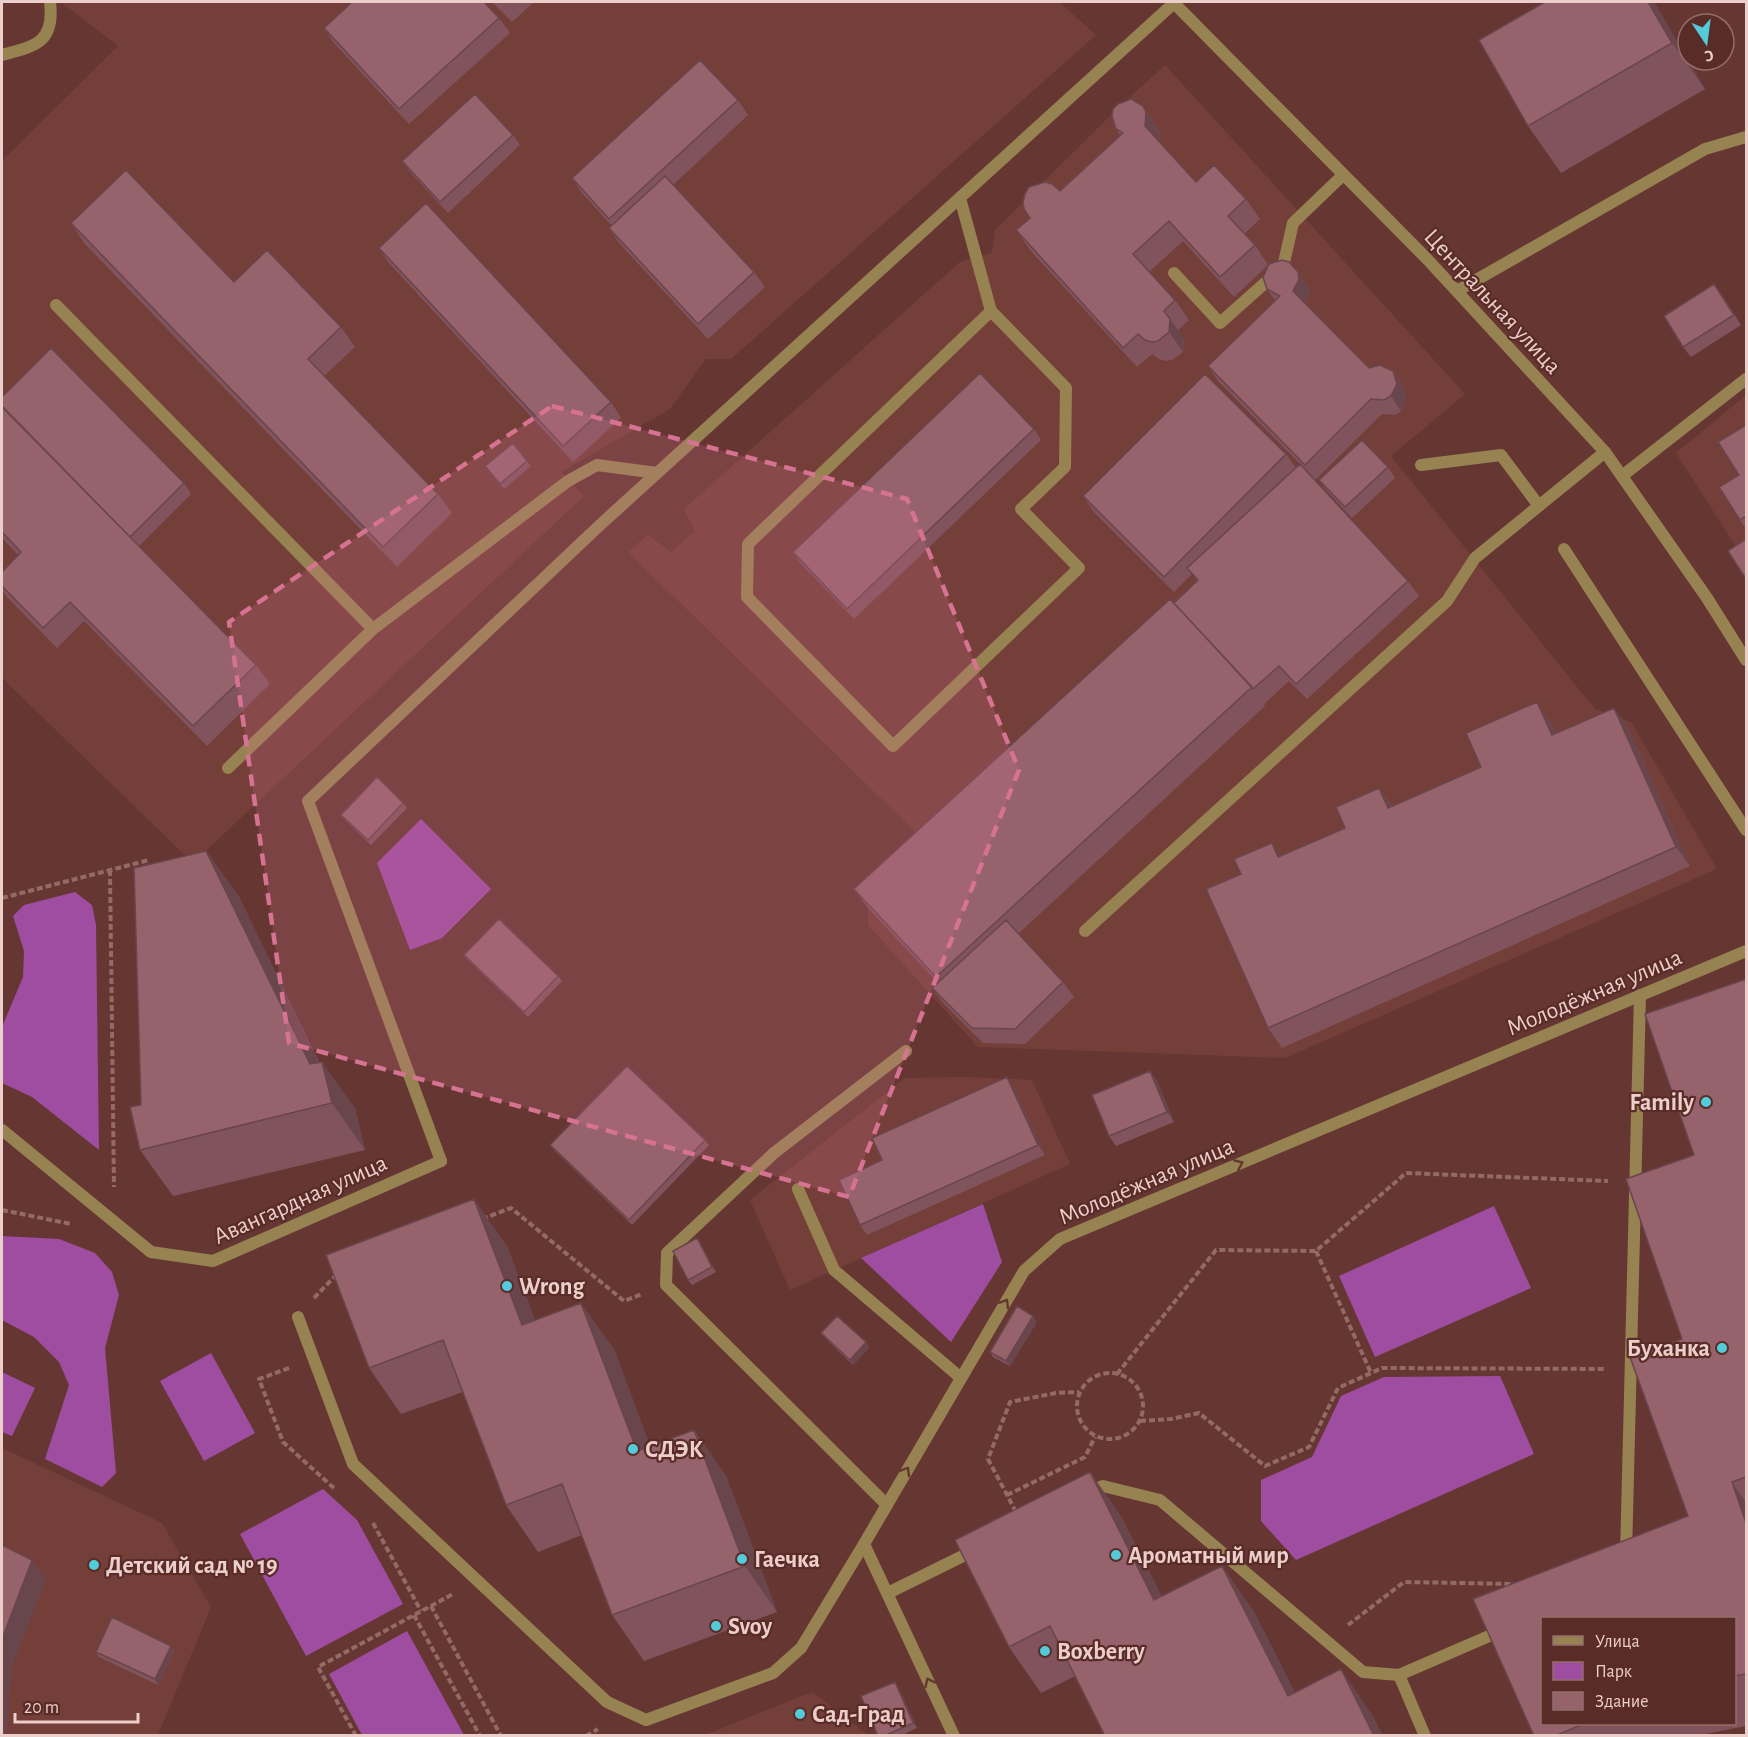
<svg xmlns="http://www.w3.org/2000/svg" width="1748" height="1737" font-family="'Alegreya Sans',sans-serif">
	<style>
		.built { fill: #753f39 }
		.green { fill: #9f4da0 }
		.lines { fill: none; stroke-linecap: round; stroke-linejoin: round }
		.path { stroke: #936a66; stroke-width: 4; stroke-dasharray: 6 3; stroke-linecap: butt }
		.lane { stroke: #978252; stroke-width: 12 }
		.street { stroke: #978252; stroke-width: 12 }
		.wall { fill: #81545d; fill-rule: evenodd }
		.shaded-wall { fill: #69454c }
		.building { fill: #96626c; stroke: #69454c; stroke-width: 1.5 }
		.oneway { stroke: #63392e }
		.marked { fill: #d77392; fill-opacity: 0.2; stroke: #d77392; stroke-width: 4.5; stroke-dasharray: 12 8; stroke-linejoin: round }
		.poi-dot { fill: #53cbda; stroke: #5a2c28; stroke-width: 2 }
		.labels { text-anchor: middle; stroke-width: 4.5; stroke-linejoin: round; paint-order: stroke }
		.street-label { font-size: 24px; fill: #ecceca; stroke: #5a2c28 }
		.poi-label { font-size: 24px; font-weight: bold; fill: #ecceca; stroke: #5a2c28; text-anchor: start }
	</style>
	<rect width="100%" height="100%" fill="#663732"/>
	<path class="built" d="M61 2H1059L1096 35 731 359H706L670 409 561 472 584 496 193 863 2 678V161L118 46Z
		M1165 65 1465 394 1391 456 1595 709 1631 722 1717 869 1285 1058 978 1047 868 925V908L932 848 628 552 648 535 671 552 695 531 684 509 960 262 992 253 995 230 1118 108Z
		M1746 395V578L1742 556 1676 453Z
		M966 1077 1032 1080 1070 1164 790 1290 750 1200 905 1078Z
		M2 1448 162 1523 211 1607 158 1735 2 1736Z
		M812 1692 868 1735H705Z"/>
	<path class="green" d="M421 819 491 889 442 938 410 950 377 863Z
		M75 892 92 905 96 925 99 1150 32 1097 2 1083V1027L23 977 24 951 13 916 24 905Z
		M983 1204 1002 1262 951 1342 861 1258Z
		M1494 1206 1531 1288 1375 1357 1339 1276Z
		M2 1236 59 1239 95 1253 112 1272 119 1295 105 1348 116 1473 102 1487 45 1459 69 1385 59 1362 34 1337 2 1320Z
		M211 1353 255 1433 204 1461 160 1381Z
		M2 1372 35 1388 12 1436 2 1432Z
		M1500 1376 1534 1454 1296 1560 1261 1521V1480L1312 1457 1341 1396 1384 1377Z
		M323 1489 357 1520 403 1604 306 1656 240 1534Z
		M407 1631 464 1735H362L329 1674Z"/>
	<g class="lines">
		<path class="path" d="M110 870 114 1187
			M2 898 149 860
			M2 1210 71 1224
			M482 1219 511 1208 624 1301 642 1294
			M1316 1251 1371 1373
			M314 1298 338 1273
			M289 1368 259 1379 283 1442 336 1490
			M1077 1406a33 33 0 1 1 66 0a33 33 0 1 1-66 0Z
			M1117 1374 1216 1250 1316 1251 1406 1173 1608 1181
			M1140 1421 1171 1419 1199 1413 1265 1466 1309 1447 1338 1388 1382 1368 1605 1369
			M1007 1495 1085 1457 1095 1437
			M1016 1512 988 1459 1010 1402 1056 1393 1079 1392
			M373 1523 421 1611
			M431 1606 501 1736
			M414 1615 480 1736
			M1348 1625 1404 1582 1515 1584
			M356 1736 318 1667 453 1594
			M586 1736 598 1729"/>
		<path class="lane" d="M960 198 991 311 1066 388 1065 467 1021 509 1079 568 893 746 747 597 748 544 991 311
			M1174 273 1220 323 1283 267 1293 223 1343 175
			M1457 291 1705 149 1746 137
			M56 305 373 629
			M1421 465 1501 455 1539 506
			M1622 476 1746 379
			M1564 549 1746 830
			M228 768 373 629 568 481 597 465 657 473
			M1085 931 1447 601 1475 558 1605 452
			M441 1161 308 801 600 525 1174 3
			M798 1189 834 1270 961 1378
			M298 1317 353 1464 607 1702 646 1720 773 1673 801 1648 864 1544
			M1086 1494 1103 1486 1160 1500 1363 1672 1399 1675
			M887 1505 666 1285 667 1253 774 1153 906 1051
			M1626 1555 1640 995
			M888 1593 977 1549
			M1425 1736 1399 1675 1503 1630"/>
		<path class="street" d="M1173 2 1428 260 1605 452 1707 598 1746 660
			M2 55C35 46 55 43 50 2
			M2 1130 151 1252 213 1261 441 1161
			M954 1736 864 1544 1024 1271 1060 1239 1746 951"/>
	</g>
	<path class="wall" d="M492 2H534L512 22Z
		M1654 2 1705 89 1561 173 1528 126Z
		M499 18 510 33 409 124 334 43 324 28Z
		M738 100 748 115 673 185 754 272 765 287 708 339 620 244 609 228 612 226 582 193 572 178Z
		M1143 106 1160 132 1159 141 1196 182 1246 199 1260 219 1244 234 1255 245 1268 265 1234 297 1183 241 1149 272 1175 300 1189 320 1178 330 1184 338 1183 352 1172 360 1165 361 1159 359 1152 354 1137 367 1030 250 1016 230 1120 135 1116 129Z
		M513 135 520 145 448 213 409 171 402 161Z
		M71 223 234 282 341 327 355 347 324 376 438 494 452 513 397 567 84 243Z
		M379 248 611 402 621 418 573 462 389 263Z
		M1309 288 1310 294 1305 303 1369 368 1393 371 1403 386 1407 399 1401 411 1395 415 1382 414 1315 480 1408 581 1419 596 1307 699 1289 681 1264 704 1265 706 1018 934 1063 982 1074 997 1025 1044 983 1043 943 1003 932 988 938 983 868 908 854 889 1197 581 1192 574 1174 592 1093 511 1083 496 1286 454 1296 468 1300 464 1218 381 1208 366 1275 300 1267 289Z
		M1722 295 1741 325 1691 357 1683 347Z
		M2 397 184 483 191 494 139 546 256 665 270 684 207 746 84 621 57 648 8 598 2 590V572L18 555 2 538Z
		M1746 425V529L1740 520Z
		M1034 429 1041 440 854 619 800 563 793 552Z
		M527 461 531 466 504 489 485 466Z
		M1388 467 1395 478 1352 518 1326 490 1319 480Z
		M1550 721 1556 733 1628 727 1690 866 1282 1048 1268 1028 1281 856 1345 828 1379 788 1392 806 1481 767Z
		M403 803 407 808 371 845 345 820 341 815Z
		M206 851 239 897 319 1062 355 1108 365 1150 173 1196 140 1150Z
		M464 955 558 976 562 981 528 1017 468 960Z
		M1746 979V1726L1695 1736H1534L1473 1599 1688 1516 1630 1357 1682 1339 1626 1179 1694 1155 1645 1014ZM1542 1618H1734V1724H1542Z
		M1150 1071 1157 1081 1174 1122 1116 1146 1109 1136Z
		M1014 1087 1045 1155 867 1235 860 1225 882 1160Z
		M705 1140 709 1145 632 1225 554 1150 550 1145Z
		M697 1238 716 1272 692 1285 688 1280Z
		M507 1246 535 1320 614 1349 650 1446 694 1430 726 1476 777 1612 644 1661 612 1615 582 1535 538 1552 506 1505 463 1392 401 1414 369 1368Z
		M1037 1322 1010 1366 993 1357 990 1352Z
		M821 1333 866 1342 869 1348 853 1365 825 1338Z
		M1090 1472 1122 1518 1161 1596 1222 1566 1254 1612 1295 1693 1373 1716 1075 1676 1041 1693 1009 1647Z
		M175 1651 158 1685 99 1657 96 1652Z
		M895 1682 898 1687 917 1728 900 1736H878Z"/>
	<path class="shaded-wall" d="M1648 2H1654L1655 3 1705 89 1672 43Z
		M1143 106 1160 132 1159 145 1145 126Z
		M1298 272 1309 288 1310 294 1304 306 1293 291Z
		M1170 319 1184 338 1183 352 1169 332Z
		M1393 371 1403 386 1407 399 1401 411 1391 396Z
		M1537 702 1550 721 1566 755 1552 735Z
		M1614 708 1628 727 1690 866 1676 847Z
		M1379 788 1393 808H1388Z
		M1272 843 1285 862 1278 857Z
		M206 851 239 897 326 1078 322 1062 355 1108 365 1150 332 1103 310 1064Z
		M1150 1071 1157 1081 1174 1122 1167 1112Z
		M1007 1077 1014 1087 1045 1155 1038 1145Z
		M474 1199 507 1246 554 1371 522 1325Z
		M697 1238 701 1244 716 1272 712 1267Z
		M581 1303 614 1349 669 1497 637 1451Z
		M1033 1316 1037 1322 1010 1366 1006 1361Z
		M866 1342 869 1348 853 1365 850 1360Z
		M694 1430 726 1476 777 1612 745 1566Z
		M1090 1472 1122 1518 1187 1646 1154 1600Z
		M1732 1482 1746 1503V1523Z
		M32 1560 46 1580 13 1664 9 1697 8 1726 5 1736H2V1639Z
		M1222 1566 1254 1612 1317 1736 1288 1696Z
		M171 1646 175 1651 158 1685 155 1679Z
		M1341 1669 1373 1716 1383 1736H1374Z
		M895 1682 898 1687 917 1728 913 1723Z"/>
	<path class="building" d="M352 2H484L499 18 399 109 324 28Z
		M1545 2H1648L1672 43 1528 126 1479 40Z
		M700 60 738 100 609 219 572 178Z
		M475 94 513 135 440 202 402 161Z
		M1131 99 1143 106 1146 112 1145 126 1196 182 1214 165 1246 199 1228 216 1255 245 1220 277 1169 221 1133 254 1175 300 1164 311 1170 319 1169 332 1158 341 1152 342 1145 340 1138 334 1123 348 1016 230 1030 218 1024 209 1023 202 1025 194 1029 187 1045 182 1052 184 1060 191 1123 133 1116 129 1112 116 1113 109 1118 104Z
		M126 170 234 282 267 250 341 327 308 359 438 494 383 547 71 223Z
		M665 176 754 272 698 324 609 228Z
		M426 203 611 402 563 446 379 248Z
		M1282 260 1289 262 1298 272 1299 279 1293 291 1369 368 1380 365 1393 371 1397 384 1391 396 1384 400 1371 399 1305 465 1208 366 1280 296 1267 289 1263 277 1269 264Z
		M1714 284 1734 315 1683 347 1664 316Z
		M51 348 184 483 130 537 2 406V397Z
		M980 373 1034 429 847 609 793 552Z
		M1205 374 1286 454 1164 577 1083 496Z
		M2 407 256 665 193 726 70 602 43 628 2 586V572L21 552 2 532Z
		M1746 425V516L1740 520 1719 487 1739 475 1718 442Z
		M1362 440 1388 467 1345 507 1319 480Z
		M513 443 527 461 500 484 485 466Z
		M1300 464 1408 581 1296 684 1279 666 1253 689 1174 603 1198 580 1187 568Z
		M1746 539V579L1728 551Z
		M1170 599 1252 687 936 977 854 889Z
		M1537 702 1552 735 1614 708 1676 847 1268 1028 1206 889 1241 874 1234 859 1272 843 1278 857 1345 828 1336 807 1379 788 1388 808 1481 767 1466 733Z
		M377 777 403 803 368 840 341 815Z
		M206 851 310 1064 322 1062 332 1103 140 1150 130 1107 141 1105 134 868Z
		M499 919 558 976 524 1012 464 955Z
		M1006 920 1063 982 1015 1029 972 1028 932 988Z
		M1746 979V1477L1732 1482 1746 1523V1674L1734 1676V1618H1542V1724H1583L1555 1736H1534L1473 1599 1688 1516 1630 1357 1682 1339 1626 1179 1694 1155 1645 1014Z
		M627 1066 705 1140 629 1220 550 1145Z
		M1150 1071 1167 1112 1109 1136 1092 1095Z
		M1007 1077 1038 1145 860 1225 839 1180 882 1160 872 1138Z
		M474 1199 522 1325 581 1303 637 1451 694 1430 745 1566 612 1615 562 1484 506 1505 443 1340 369 1368 326 1255Z
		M697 1238 712 1267 688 1280 673 1251Z
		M1017 1306 1033 1316 1006 1361 990 1352Z
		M837 1316 866 1342 850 1360 821 1333Z
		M1090 1472 1154 1600 1222 1566 1288 1696 1341 1669 1374 1736H1105L1050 1626 1009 1647 955 1540Z
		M2 1545 32 1560 2 1639Z
		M112 1617 171 1646 155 1679 96 1652Z
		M895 1682 913 1723 884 1736H878L861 1696Z
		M109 1732 117 1736H108Z"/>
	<defs><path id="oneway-chevron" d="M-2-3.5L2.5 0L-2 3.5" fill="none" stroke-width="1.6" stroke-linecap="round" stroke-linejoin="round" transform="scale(1.5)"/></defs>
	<g class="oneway">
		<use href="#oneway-chevron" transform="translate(1239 1164) rotate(-23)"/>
		<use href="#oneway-chevron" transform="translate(1005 1303) rotate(-59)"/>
		<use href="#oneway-chevron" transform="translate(906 1471) rotate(-60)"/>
		<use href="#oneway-chevron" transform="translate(929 1682) rotate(-115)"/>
	</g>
	<path class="marked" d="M552 406 907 499 1019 770 849 1197 289 1043 229 622Z"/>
	<g class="poi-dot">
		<circle cx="1706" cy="1102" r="6"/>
		<circle cx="507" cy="1286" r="6"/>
		<circle cx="1722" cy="1348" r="6"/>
		<circle cx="633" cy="1449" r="6"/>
		<circle cx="1116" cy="1555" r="6"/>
		<circle cx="742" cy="1559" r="6"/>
		<circle cx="94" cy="1565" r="6"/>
		<circle cx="716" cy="1626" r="6"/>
		<circle cx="1045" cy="1651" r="6"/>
		<circle cx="800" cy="1714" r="6"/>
	</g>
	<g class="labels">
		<g class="street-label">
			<text transform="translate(1493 301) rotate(47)" y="8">Центральная улица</text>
			<text transform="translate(1594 992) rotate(-23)" y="8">Молодёжная улица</text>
			<text transform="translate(1146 1181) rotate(-23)" y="8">Молодёжная улица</text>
			<text transform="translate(300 1199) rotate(-24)" y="8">Авангардная улица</text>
		</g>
		<g class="poi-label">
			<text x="1694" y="1110" text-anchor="end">Family</text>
			<text x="519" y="1294">Wrong</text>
			<text x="1710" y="1356" text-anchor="end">Буханка</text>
			<text x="645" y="1457">СДЭК</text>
			<text x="1128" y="1563">Ароматный мир</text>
			<text x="754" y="1567">Гаечка</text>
			<text x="106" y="1573">Детский сад № 19</text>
			<text x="728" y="1634">Svoy</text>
			<text x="1057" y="1659">Boxberry</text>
			<text x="812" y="1722">Сад-Град</text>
		</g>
	</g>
	<rect width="1748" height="1737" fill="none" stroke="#ecceca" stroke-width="6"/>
	<rect x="1541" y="1617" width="195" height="108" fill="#5a2c28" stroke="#946d69" stroke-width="1.5"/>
	<rect x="1553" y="1636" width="30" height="9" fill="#978252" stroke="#946d69" stroke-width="1.5"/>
	<text x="1595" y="1647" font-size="18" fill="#ecceca">Улица</text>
	<rect x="1553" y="1662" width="30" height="18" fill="#9f4da0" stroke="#946d69" stroke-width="1.5"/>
	<text x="1595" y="1677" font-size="18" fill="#ecceca">Парк</text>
	<rect x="1553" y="1692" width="30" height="18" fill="#96626c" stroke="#946d69" stroke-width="1.5"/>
	<text x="1595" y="1707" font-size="18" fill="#ecceca">Здание</text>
	<g transform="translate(1706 42) rotate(167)"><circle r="28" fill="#5a2c28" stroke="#946d69" stroke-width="1.5"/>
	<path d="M0-4.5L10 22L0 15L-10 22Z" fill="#53cbda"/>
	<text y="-9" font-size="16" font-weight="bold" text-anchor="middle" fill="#ecceca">С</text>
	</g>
	<path d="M15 1713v9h123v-9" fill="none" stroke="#ecceca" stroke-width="3"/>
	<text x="24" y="1713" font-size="18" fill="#ecceca" stroke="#5a2c28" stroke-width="4.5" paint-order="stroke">20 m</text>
</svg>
